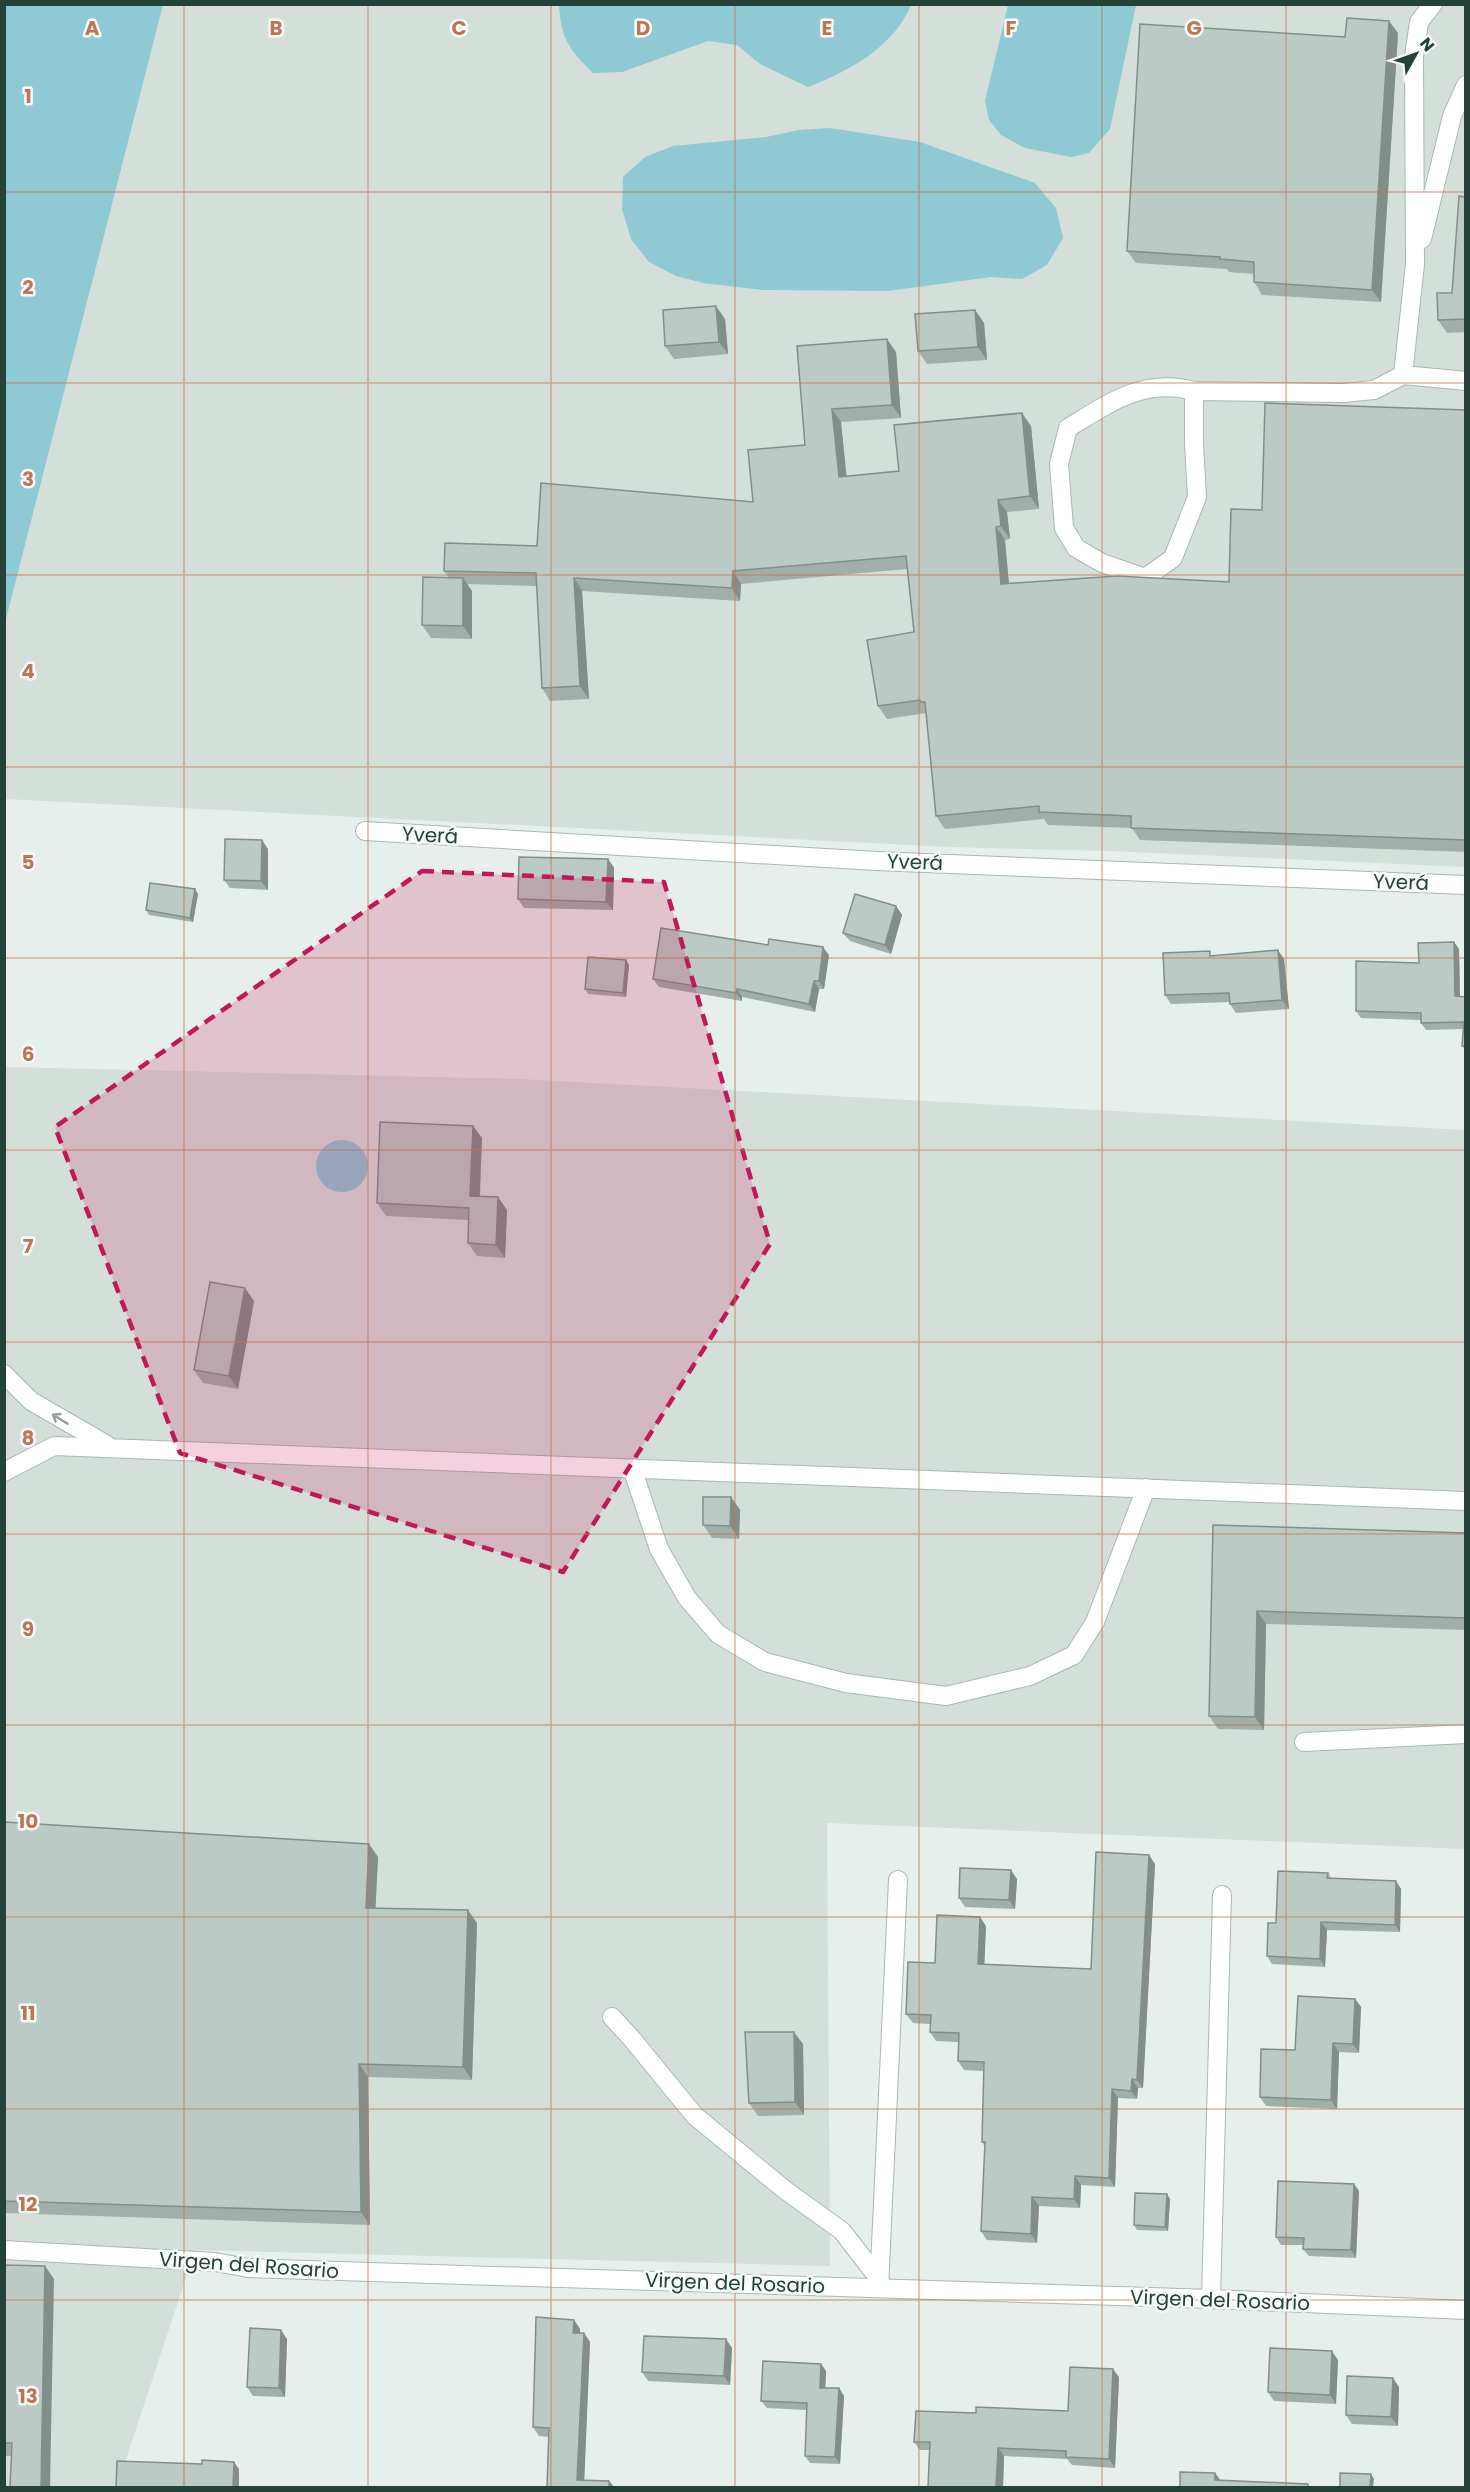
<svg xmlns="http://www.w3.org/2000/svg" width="1470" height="2492" font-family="Poppins,sans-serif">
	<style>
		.built { fill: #d4dfda }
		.water { fill: #8ec9d4 }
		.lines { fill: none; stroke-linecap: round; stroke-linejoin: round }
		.minor-casing { stroke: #a8b8b2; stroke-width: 20 }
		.minor { stroke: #fff; stroke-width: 18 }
		.wall { fill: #a1aea9 }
		.shaded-wall { fill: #838d89 }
		.building { fill: #bbcac4; stroke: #838d89; stroke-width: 1.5 }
		.oneway { stroke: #92a09c }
		.marked { fill: #c2185b; fill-opacity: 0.2; stroke: #c2185b; stroke-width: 4.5; stroke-dasharray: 12 8; stroke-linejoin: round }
		.grid { fill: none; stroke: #c07456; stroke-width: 1.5; stroke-opacity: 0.55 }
		.labels { text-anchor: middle; stroke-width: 5; stroke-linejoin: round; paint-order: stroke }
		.street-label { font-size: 20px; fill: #24423a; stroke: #f7fbf9 }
		.grid-label { font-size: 20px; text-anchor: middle; font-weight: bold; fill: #c07456; stroke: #f7fbf9; stroke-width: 5; stroke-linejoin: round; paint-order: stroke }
	</style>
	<rect width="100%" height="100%" fill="#e6efeb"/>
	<path class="built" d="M163 5H1465V867L1109 851 950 847 5 799V622Z
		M5 1067 520 1079 1465 1130V1849L827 1823 830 2266 195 2250 117 2487 5 2488Z"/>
	<path class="water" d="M5 4 163 5 5 623 4 5Z
		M559 5V4L911 5C893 48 849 71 808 87L760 64 737 45 708 41 622 72 593 73C569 49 561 39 559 5Z
		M1008 5H1136L1110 129 1089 153 1071 157 1025 148 1001 135 989 120 985 101Z
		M830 128 920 142 1035 183 1056 208 1063 238 1047 265 1022 279 991 277 888 291 763 290 703 283 676 276 649 262 631 239 622 209 623 177 645 157 673 146 766 137 799 130Z
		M316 1166a26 26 0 1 1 52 0a26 26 0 1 1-52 0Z"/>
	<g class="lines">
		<defs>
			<path id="minor" d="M1422 239 1452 116 1466 85
				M1403 375 1466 381
				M1194 391V444L1197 497 1173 558 1145 578 1102 563 1076 548 1064 528 1059 464 1068 428C1109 403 1145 377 1194 391L1343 393 1374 390 1403 375 1415 264 1414 56 1419 22 1433 4
				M365 831 876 861 1466 885
				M4 1374 31 1401 107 1445
				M632 1468 659 1549 687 1598 718 1634 765 1662 846 1683 946 1696 1030 1676 1074 1655 1095 1622 1146 1488
				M4 1472 54 1446 1466 1501
				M1304 1742 1466 1734
				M612 2017 632 2039 695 2116 785 2190 842 2231 880 2280
				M4 2250 215 2262 248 2268 1211 2299 1466 2310
				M879 2288 898 1880
				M1211 2299 1222 1895"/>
		</defs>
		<use href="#minor" class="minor-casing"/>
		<use href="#minor" class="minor"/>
	</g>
	<path class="wall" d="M1398 33 1381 302 1262 295 1254 282V274L1229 272 1227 269 1136 263 1127 251 1345 37Z
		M1466 197V332L1447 333 1438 320 1452 293Z
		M975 310 984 323 987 360 927 364 918 351Z
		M725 319 728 354 674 359 665 346Z
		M797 346 896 352 901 418 841 422 846 477 899 471 1031 426 1039 509 1007 512 1010 539 1005 540 1009 584 1229 582 1262 510 1466 410V852L1140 840 1132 828 1048 825 1044 819 945 829 936 816 926 713 887 719 878 706 914 632 907 569 741 584 740 601 582 591 589 699 550 701 542 688 537 586 467 584 472 591V639L431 638 422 625 449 578 444 571 537 546 753 502 805 445Z
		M268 849V890L230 888 224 880Z
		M608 859 614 868 613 910 524 908 518 899Z
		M198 894 193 922 149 915 146 910Z
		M896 906 902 915 891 954 850 941 843 933Z
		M1454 942 1459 949 1460 996 1466 997V1051L1462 1046 1463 1029 1426 1030 1421 1023V1020L1361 1018 1356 1011 1419 963Z
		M829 955 824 989H819L815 1012 742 997V1001L659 987 653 979Z
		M1213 955 1284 959 1289 1009 1236 1013 1230 1004V1002L1171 1004 1165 995Z
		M626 960 629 965 626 997 588 994 585 989Z
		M473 1126 482 1138 480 1196 507 1210 505 1258 477 1256 468 1243 469 1220 386 1216 377 1203Z
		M254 1301 238 1389 203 1383 194 1370Z
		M731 1497 740 1510 739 1539 712 1538 703 1525Z
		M1213 1525 1466 1533V1630L1266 1624 1264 1730 1218 1729 1209 1716Z
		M4 1822 378 1857 375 1908 477 1923 472 2080 368 2077 370 2225 4 2213Z
		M1155 1864 1143 2088H1138L1137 2099 1118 2098 1115 2187 1081 2185 1080 2208 1039 2206 1037 2243 987 2240 981 2231 985 2147 982 2142 984 2071 964 2070 958 2061V2042L936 2041 930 2032V2024L913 2023 906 2014 986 1926 984 1964 1091 1969Z
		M1328 1873 1331 1878 1396 1881 1401 1889 1400 1932 1327 1930 1325 1967 1272 1964 1267 1956 1276 1923Z
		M1017 1879 1015 1909 965 1907 959 1898Z
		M1355 1999 1361 2007 1359 2053 1339 2052 1337 2109 1266 2106 1260 2097Z
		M803 2044 804 2115 758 2116 749 2103Z
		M1354 2184 1359 2191 1356 2258 1309 2256 1303 2249 1304 2245H1281L1276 2237Z
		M1167 2194 1170 2199 1168 2231 1137 2230 1134 2225Z
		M4 2265 54 2279 11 2456H4Z
		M574 2320 580 2329V2333H584L590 2342 584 2480 609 2481 614 2487H547L549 2437 539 2436 533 2427Z
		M287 2339 285 2397 253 2396 247 2387Z
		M732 2348 730 2385 648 2381 642 2372Z
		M1338 2360 1336 2404 1274 2401 1268 2392Z
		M821 2364 826 2371 825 2388 844 2396 840 2464 810 2463 805 2456 807 2410 767 2408 761 2401Z
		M1119 2377 1115 2468 1072 2465 1067 2459 1004 2456 1003 2487H928L929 2450H920L914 2442 976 2413 1068 2411Z
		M1399 2387 1398 2426 1352 2424 1346 2415Z"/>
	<path class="shaded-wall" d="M1389 21 1398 33 1381 302 1372 290Z
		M716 306 725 319 728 354 719 342Z
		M975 310 984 323 987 360 978 347Z
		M887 339 896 352 901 418 892 405Z
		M832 409 841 422 848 490 839 477Z
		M1022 413 1031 426 1039 509 1030 496Z
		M998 500 1007 512 1010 539 1001 526Z
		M996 527 1005 540 1010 597 1001 584Z
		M733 571 741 584 740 601 732 588Z
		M463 578 472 591V639L463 626Z
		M574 578 582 591 589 699 580 686Z
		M262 840 268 849V890L261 881Z
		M608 859 614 868 613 910 606 902Z
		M195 889 198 894 193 922 190 918Z
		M896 906 902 915 891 954 885 945Z
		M1454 942 1459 949 1460 1003 1455 996Z
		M823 947 829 955 824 989 819 981Z
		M1278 950 1284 959 1289 1009 1282 1000Z
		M626 960 629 965 626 997 623 993Z
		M814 981 819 989 815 1012 809 1004Z
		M737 989 742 997V1001L736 993Z
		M473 1126 482 1138 479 1209 470 1196Z
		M498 1197 507 1210 505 1258 496 1245Z
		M245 1288 254 1301 238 1389 229 1376Z
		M731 1497 740 1510 739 1539 730 1526Z
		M1257 1611 1266 1624 1264 1730 1255 1717Z
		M369 1844 378 1857 375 1920 366 1908Z
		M1149 1855 1155 1864 1143 2088 1137 2080Z
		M1011 1870 1017 1879 1015 1909 1009 1900Z
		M1396 1881 1401 1889 1400 1932 1395 1925Z
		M468 1910 477 1923 472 2080 463 2067Z
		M980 1917 986 1926 984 1973 978 1964Z
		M1321 1922 1327 1930 1325 1967 1320 1959Z
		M1355 1999 1361 2007 1359 2053 1353 2044Z
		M794 2032 803 2044 804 2115 795 2102Z
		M1333 2043 1339 2052 1337 2109 1331 2100Z
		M359 2064 368 2077 370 2225 361 2212Z
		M1132 2079 1138 2088 1137 2099 1131 2091Z
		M1112 2089 1118 2098 1115 2187 1109 2178Z
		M1075 2176 1081 2185 1080 2208 1074 2199Z
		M1354 2184 1359 2191 1356 2258 1351 2250Z
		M1167 2194 1170 2199 1168 2231 1165 2227Z
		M1032 2197 1039 2206 1037 2243 1031 2234Z
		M45 2266 54 2279 50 2487H41Z
		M574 2320 580 2329V2341L573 2333Z
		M281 2330 287 2339 285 2397 279 2388Z
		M584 2333 590 2342 584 2487 577 2480Z
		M726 2339 732 2348 730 2385 724 2376Z
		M1332 2351 1338 2360 1336 2404 1330 2395Z
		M821 2364 826 2371 825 2395 820 2388Z
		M1113 2369 1119 2377 1115 2468 1109 2459Z
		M1393 2378 1399 2387 1398 2426 1391 2417Z
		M839 2388 844 2396 840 2464 835 2457Z
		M998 2448 1004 2456 1003 2487H996Z
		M234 2462 239 2469V2487H233Z
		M1215 2473 1221 2481 1215 2480Z
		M1371 2474 1374 2479 1373 2487H1370Z
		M609 2481 614 2487H609Z"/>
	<path class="building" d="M1347 18 1389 21 1372 290 1254 282V262L1220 259V257L1127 251 1140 24 1345 37Z
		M1459 196 1466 197V319L1438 320 1437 293H1452Z
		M716 306 719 342 665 346 663 310Z
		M975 310 978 347 918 351 915 314Z
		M887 339 892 405 832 409 839 477 899 471 894 425 1022 413 1030 496 998 500 1001 526 996 527 1001 584 1117 576 1229 582 1231 509 1262 510 1265 403 1466 410V840L1131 828V816L1039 812V806L936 816 925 702H921L920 700 878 706 867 640 914 632 906 556 733 571 732 588 574 578 580 686 542 688 536 573 444 571 445 543 537 546 541 483 753 502 748 450 805 445 797 346Z
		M423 577 463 578V626L422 625Z
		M225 839 262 840 261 881 224 880Z
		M519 857 608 859 606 902 518 899Z
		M150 883 195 889 190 918 146 910Z
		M855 894 896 906 885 945 843 933Z
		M661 928 768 945 769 939 823 947 819 981H814L809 1004 737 989 736 993 653 979Z
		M1454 942 1455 996 1466 997V1046H1462L1464 1022 1421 1023V1013L1356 1011V961L1419 963 1418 943Z
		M1278 950 1282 1000 1230 1004 1229 993 1165 995 1163 953 1210 951V956Z
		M588 957 626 960 623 993 585 989Z
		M380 1122 473 1126 470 1196 498 1197 496 1245 468 1243 469 1208 377 1203Z
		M210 1282 245 1288 229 1376 194 1370Z
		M703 1497H731L730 1526 703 1525Z
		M1213 1525 1466 1533V1618L1257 1611 1255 1717 1209 1716Z
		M4 1822 369 1844 366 1908 468 1910 463 2067 359 2064 361 2212 4 2201Z
		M1096 1852 1149 1855 1137 2080 1132 2079 1131 2091 1112 2089 1109 2178 1075 2176 1074 2199 1032 2197 1031 2234 981 2231 985 2142H982L984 2062 958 2061 959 2033 930 2032 931 2015 906 2014 908 1962 935 1963 937 1915 980 1917 978 1964 1091 1969Z
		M960 1868 1011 1870 1009 1900 959 1898Z
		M1278 1871 1328 1873 1327 1878 1396 1881 1395 1925 1321 1922 1320 1959 1267 1956 1268 1923H1276Z
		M1298 1996 1355 1999 1353 2044 1333 2043 1331 2100 1260 2097 1261 2049 1295 2050Z
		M745 2032H794L795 2102 749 2103Z
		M1278 2181 1354 2184 1351 2250 1303 2249 1304 2238 1276 2237Z
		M1135 2193 1167 2194 1165 2227 1134 2225Z
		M4 2265 45 2266 41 2487H10L12 2443H4Z
		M536 2317 574 2320 573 2333H584L577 2480 609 2481V2487H547L549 2428 533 2427Z
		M250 2328 281 2330 279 2388 247 2387Z
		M644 2336 726 2339 724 2376 642 2372Z
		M1270 2348 1332 2351 1330 2395 1268 2392Z
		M763 2361 821 2364 820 2388H839L835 2457 805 2456 807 2403 761 2401Z
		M1070 2367 1113 2369 1109 2459 1066 2457V2451L998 2448 996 2487H928L930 2442H914L916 2411 976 2413V2407L1068 2411Z
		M1347 2376 1393 2378 1391 2417 1346 2415Z
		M202 2460 234 2462 233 2487H116L117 2461 202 2464Z
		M1180 2472 1215 2473V2480L1308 2484V2487H1180Z
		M1340 2473 1371 2474 1370 2487H1340Z"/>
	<defs><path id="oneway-shaft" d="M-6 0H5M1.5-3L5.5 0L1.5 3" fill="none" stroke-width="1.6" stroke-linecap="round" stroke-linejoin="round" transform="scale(1.5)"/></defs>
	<use class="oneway" href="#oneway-shaft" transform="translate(60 1419) rotate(-148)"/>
	<path class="marked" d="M422 871 664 882 770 1244 563 1572 180 1453 55 1127Z"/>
	<path class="grid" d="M184 4V2488M368 4V2488M551 4V2488M735 4V2488M919 4V2488M1102 4V2488M1286 4V2488M4 192H1466M4 383H1466M4 575H1466M4 767H1466M4 958H1466M4 1150H1466M4 1342H1466M4 1534H1466M4 1725H1466M4 1917H1466M4 2109H1466M4 2300H1466"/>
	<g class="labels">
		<g class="street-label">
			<text transform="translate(430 835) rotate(3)" y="7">Yverá</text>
			<text transform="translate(915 862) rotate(2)" y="7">Yverá</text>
			<text transform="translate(1401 882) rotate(2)" y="7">Yverá</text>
			<text transform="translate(249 2265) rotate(4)" y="7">Virgen del Rosario</text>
			<text transform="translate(735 2283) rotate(2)" y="7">Virgen del Rosario</text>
			<text transform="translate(1220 2300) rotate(2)" y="7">Virgen del Rosario</text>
		</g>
	</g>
	<g class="grid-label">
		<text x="92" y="35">A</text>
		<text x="276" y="35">B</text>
		<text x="459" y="35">C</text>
		<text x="643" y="35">D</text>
		<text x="827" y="35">E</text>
		<text x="1011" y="35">F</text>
		<text x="1194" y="35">G</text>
		<text x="28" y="103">1</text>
		<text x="28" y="294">2</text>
		<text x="28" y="486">3</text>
		<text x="28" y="678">4</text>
		<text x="28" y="869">5</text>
		<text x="28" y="1061">6</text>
		<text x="28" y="1253">7</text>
		<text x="28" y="1445">8</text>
		<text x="28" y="1636">9</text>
		<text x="28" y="1828">10</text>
		<text x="28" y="2020">11</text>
		<text x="28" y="2211">12</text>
		<text x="28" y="2403">13</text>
	</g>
	<rect width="1470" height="2492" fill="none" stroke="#24423a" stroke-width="12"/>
	<g transform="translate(1416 54) rotate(50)" stroke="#f7fbf9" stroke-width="4.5" paint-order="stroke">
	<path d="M0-4.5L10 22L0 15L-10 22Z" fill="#24423a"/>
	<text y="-9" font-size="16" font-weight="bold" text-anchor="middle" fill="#24423a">N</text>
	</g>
</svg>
